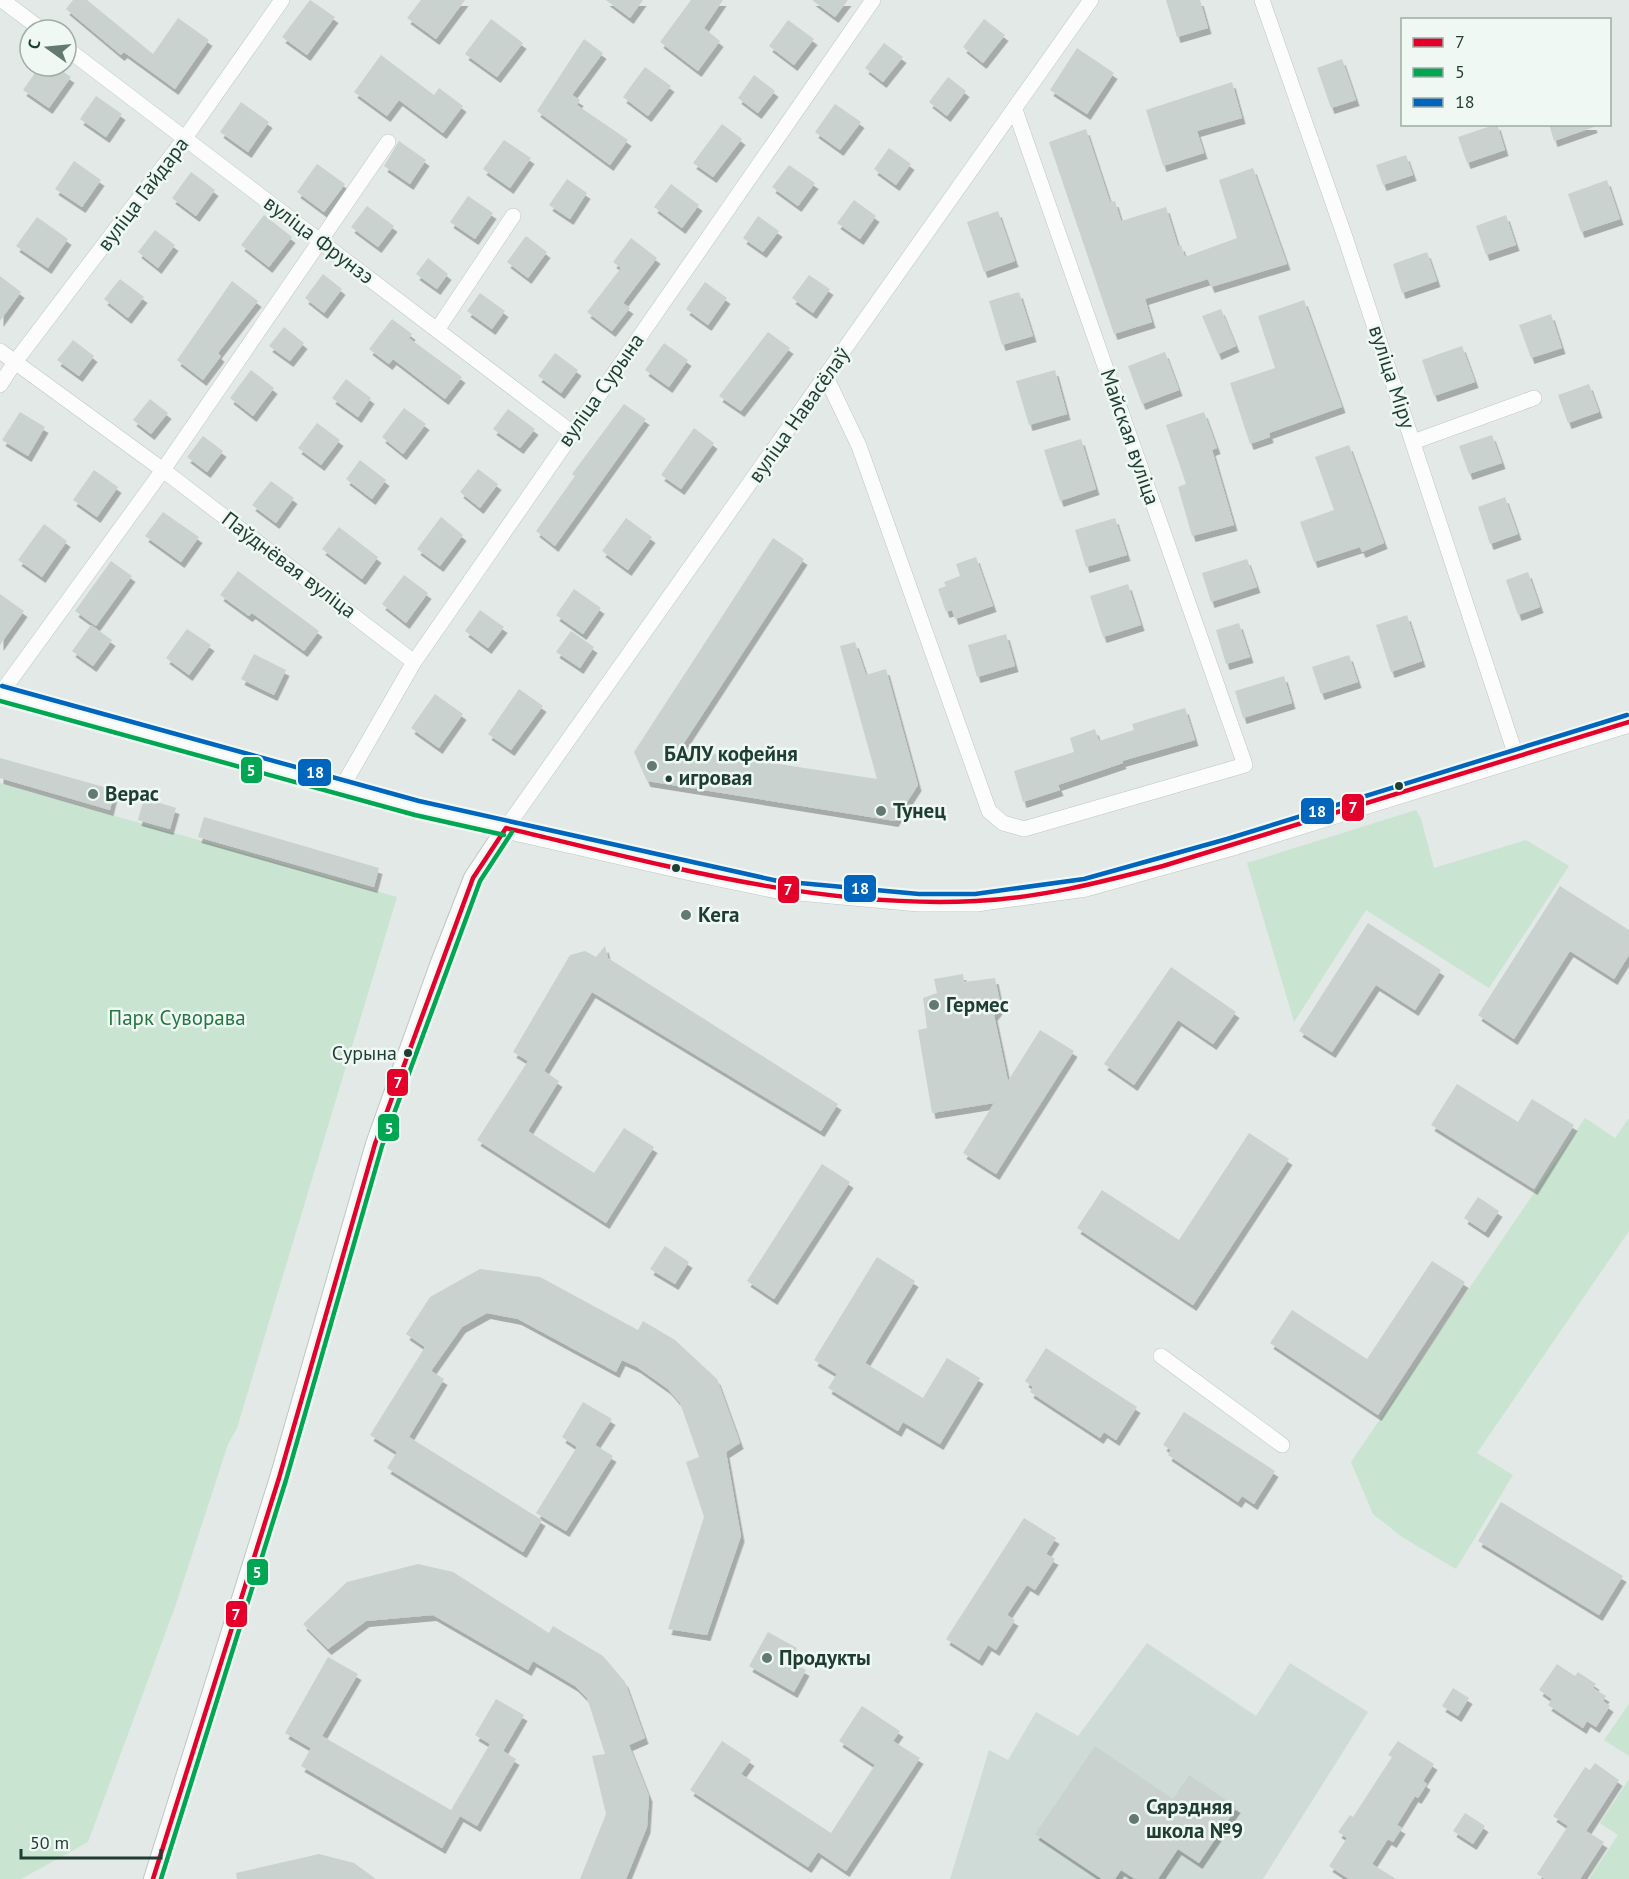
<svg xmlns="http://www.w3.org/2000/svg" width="1629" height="1879" font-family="'PT Sans',sans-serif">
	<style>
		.built { fill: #cfdbd6 }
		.green { fill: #c9e4d1 }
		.building { fill: #cad2cf; filter: url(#shadow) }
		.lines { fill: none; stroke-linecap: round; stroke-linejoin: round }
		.minor-casing { stroke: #bfc6c3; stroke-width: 16 }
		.tertiary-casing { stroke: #bfc6c3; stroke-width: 20 }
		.secondary-casing { stroke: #bdc7c3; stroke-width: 22 }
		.minor { stroke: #fbfcfb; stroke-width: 15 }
		.tertiary { stroke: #fbfcfb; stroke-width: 18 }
		.secondary { stroke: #fbfcfb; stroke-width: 21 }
		.bus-1-casing { stroke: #f0f8f4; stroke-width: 9 }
		.bus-2-casing { stroke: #f0f8f4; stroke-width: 9 }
		.bus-3-casing { stroke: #f0f8f4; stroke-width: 9 }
		.bus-1 { stroke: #e4002b; stroke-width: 4.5 }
		.bus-2 { stroke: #00a651; stroke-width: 4.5 }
		.bus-3 { stroke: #0065bd; stroke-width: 4.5 }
		.poi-dot { fill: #637a72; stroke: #f0f8f4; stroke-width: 2 }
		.bus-dot { fill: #1e3e34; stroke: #f0f8f4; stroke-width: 2 }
		.labels { text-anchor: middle; stroke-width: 5; stroke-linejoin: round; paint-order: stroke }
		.bus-label { font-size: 20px; fill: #1e3e34; stroke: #f0f8f4; text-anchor: end }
		.street-label { font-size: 21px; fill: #1e3e34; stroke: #f0f8f4 }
		.poi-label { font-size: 21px; font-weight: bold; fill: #1e3e34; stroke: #f0f8f4; text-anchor: start }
		.park-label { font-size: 21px; fill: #247941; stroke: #f0f8f4 }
		.line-badge { stroke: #f0f8f4; stroke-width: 2 }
		.badge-label { font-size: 16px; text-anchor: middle; font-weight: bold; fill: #fff }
	</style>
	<defs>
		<filter id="shadow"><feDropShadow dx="3.5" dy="6" stdDeviation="0" flood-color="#0004"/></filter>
	</defs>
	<rect width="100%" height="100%" fill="#e2e9e6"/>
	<path class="built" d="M1147 1643 1256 1716 1290 1663 1368 1712 1263 1879H950L989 1750 1008 1760 1036 1712 1078 1736Z"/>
	<path class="green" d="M0 783 397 897 237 1428 228 1444 175 1607 88 1842 21 1879H0Z
		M1416 810 1421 819 1434 868 1526 840 1569 866 1489 988 1366 910 1294 1022 1247 863Z
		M1585 1118 1615 1138 1629 1118V1231L1477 1453 1513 1475 1456 1569 1402 1537 1373 1514 1351 1462Z
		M1629 1704V1756L1604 1740Z
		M1629 1779V1879H1589L1618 1835 1600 1823Z"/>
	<path class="building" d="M73 0H87L153 54 178 18 209 40 175 89 124 52 121 55 66 9Z
		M310 0 335 17 307 55 282 37Z
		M421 0H465L436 39 407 18Z
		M606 0H643L630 18Z
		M691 0H723L704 28 720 41 698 71 660 42Z
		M812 0H848L835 17Z
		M1166 0H1200L1208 28 1177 37Z
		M491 19 523 43 497 77 465 54Z
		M984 19 1005 35 983 63 963 47Z
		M788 20 814 39 794 65 769 46Z
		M584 39 603 53 572 95 580 100 577 105 628 140 610 165 537 111Z
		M884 43 903 57 883 82 865 68Z
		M1077 48 1114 73 1087 114 1050 90Z
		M381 55 434 95 439 88 463 106 443 133 399 100 387 116 354 92Z
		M1342 59 1356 100 1331 108 1317 68Z
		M40 66H55L71 77 49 108 23 90Z
		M645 67 671 86 648 116 623 97Z
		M754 75 775 91 758 113 738 98Z
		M948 77 966 91 947 116 929 102Z
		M1232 82 1242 118 1197 131 1204 153 1163 166 1146 110Z
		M96 96 122 114 106 137 80 119Z
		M241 102 269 122 248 152 220 132Z
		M835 104 861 122 840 150 815 132Z
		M722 124 742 139 713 177 693 163Z
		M1497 124 1505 150 1467 163 1458 137Z
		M1549 124H1593L1594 127 1554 141Z
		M1086 129 1110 202 1115 201 1121 221 1166 207 1178 246 1181 245 1185 257 1237 238 1219 180 1253 168 1287 264 1211 287 1208 279 1145 299 1152 322 1114 334 1049 142Z
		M504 140 531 158 510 188 483 169Z
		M399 141 426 160 410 184 384 166Z
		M889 148 911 164 896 185 874 169Z
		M1406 155 1413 175 1383 185 1376 165Z
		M74 161 101 180 82 207 55 189Z
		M317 164 345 184 324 212 297 192Z
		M789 165 815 183 798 206 772 187Z
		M191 172 215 190 196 216 172 198Z
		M567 179 587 193 570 219 549 205Z
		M1607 180 1620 219 1581 232 1568 194Z
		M671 184 699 205 682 228 654 207Z
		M468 196 493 213 475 239 450 222Z
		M854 200 876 216 860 239 837 223Z
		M367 206 394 226 378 247 351 227Z
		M998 211 1015 261 984 272 967 222Z
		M264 215 292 237 269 267 241 245Z
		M1506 215 1516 245 1486 255 1476 226Z
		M758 216 779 231 763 252 743 238Z
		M37 217 68 239 48 268 16 246Z
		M155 230 175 245 158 268 138 252Z
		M526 236 547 252 528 278 507 262Z
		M631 238 657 258 623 303 630 308 612 331 587 312 621 268 613 262Z
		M1427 252 1437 281 1402 293 1393 264Z
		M428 258 448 274 437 289 416 274Z
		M323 274 342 289 324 313 305 298Z
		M809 275 830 289 813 313 792 298Z
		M0 276 21 292 0 321Z
		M120 279 144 297 128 318 104 299Z
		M232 281 258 301 218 353 221 356 203 380 177 360Z
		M705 282 727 298 708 325 686 309Z
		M1019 292 1033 336 1002 345 989 301Z
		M480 293 505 311 492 329 467 311Z
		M1304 300 1342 407 1269 433 1270 437 1250 444 1230 383 1275 368 1258 316Z
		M1221 309 1236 346 1218 354 1202 316Z
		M1551 314 1562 348 1531 358 1519 325Z
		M392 319 412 334 409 338 462 377 445 399 393 359 389 364 369 349Z
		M284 327 304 343 290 361 269 346Z
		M768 332 790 348 741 411 719 396Z
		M73 340 94 356 79 376 57 360Z
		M664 343 688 360 669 387 645 370Z
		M1462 346 1475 382 1434 396 1422 360Z
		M1165 352 1179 390 1142 404 1128 366Z
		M555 353 578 370 561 393 538 376Z
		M251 370 274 388 253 416 230 398Z
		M1055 370 1067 414 1029 425 1016 381Z
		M346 379 371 398 358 417 332 398Z
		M1589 384 1599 412 1568 423 1558 395Z
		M150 399 168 413 151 434 133 420Z
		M624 404 646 419 555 546 536 531 575 476 572 474Z
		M404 408 426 424 403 454 382 437Z
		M508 409 535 429 520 448 493 429Z
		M20 412 45 427 28 456 2 440Z
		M1204 412 1217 448 1212 450 1234 525 1192 536 1178 487 1186 484 1166 425Z
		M317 423 340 440 321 465 298 448Z
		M694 428 714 443 681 489 661 475Z
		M1492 435 1502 463 1469 474 1459 446Z
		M203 436 223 451 207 472 187 457Z
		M1081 439 1096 489 1060 501 1044 450Z
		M1349 445 1384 543 1362 552 1360 547 1314 562 1300 522 1334 510 1315 457Z
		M360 460 386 480 372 499 346 479Z
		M478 469 498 484 480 508 460 492Z
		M94 470 118 487 97 517 73 500Z
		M271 481 294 498 276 523 252 505Z
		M1505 497 1518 534 1490 544 1478 507Z
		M163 512 199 537 181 562 145 536Z
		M441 517 463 535 440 566 417 549Z
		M626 518 652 537 628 570 602 551Z
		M1115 518 1127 555 1086 567 1075 530Z
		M44 524 67 541 42 577 18 560Z
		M339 527 378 557 362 579 322 549Z
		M773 538 804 559 680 749 877 779 840 646 855 642 866 675 886 669 918 785 895 821 647 781 634 752Z
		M976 557 993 606 955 619 952 610 946 612 938 589 946 586 944 582 960 576 956 564Z
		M1247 559 1257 587 1211 602 1202 573Z
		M111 561 132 576 96 626 75 611Z
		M238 571 319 631 304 651 252 613 249 616 220 595Z
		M1528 572 1540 607 1518 615 1506 580Z
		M404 575 428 593 406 623 382 604Z
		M1128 584 1141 625 1103 637 1090 596Z
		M574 589 601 608 583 634 556 615Z
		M0 594 24 611 0 645Z
		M480 610 504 627 488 648 465 631Z
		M1407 615 1422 661 1391 672 1376 625Z
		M1239 623 1250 657 1226 664 1216 630Z
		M91 625 112 640 93 666 72 651Z
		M187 629 211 645 189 675 166 658Z
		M571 631 594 647 580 668 556 652Z
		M1006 634 1015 666 977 677 968 645Z
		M254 654 286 670 274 695 241 679Z
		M1349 655 1358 682 1321 694 1312 667Z
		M1284 676 1292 703 1243 718 1235 691Z
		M519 689 543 706 511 750 488 734Z
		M435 694 463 714 439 748 411 728Z
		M1185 708 1195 740 1122 761 1123 763 1058 785 1060 790 1023 802 1014 771 1074 752 1070 738 1095 729 1099 741 1134 730 1132 724Z
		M0 758 115 790 110 810 0 778Z
		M144 798 176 808 170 829 138 820Z
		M204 817 379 868 374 887 198 837Z
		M1560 886 1629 930V955L1614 979 1570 951 1514 1039 1478 1015Z
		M1368 923 1441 970 1415 1010 1376 985 1332 1052 1299 1031Z
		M605 946 608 958 838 1104 821 1131 592 992 544 1071 559 1081 528 1131 594 1173 624 1128 654 1147 606 1223 477 1140 528 1061 513 1052 570 955 585 951 596 957Z
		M1171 967 1236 1012 1213 1044 1178 1020 1134 1085 1104 1064Z
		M963 974 964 982 995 978 1001 1006 994 1015 1008 1081 1040 1030 1074 1051 996 1174 963 1153 994 1103 932 1113 918 1030 927 1028 923 998 937 993 934 979Z
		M1457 1084 1518 1122 1532 1099 1574 1125 1534 1189 1431 1125Z
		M1249 1133 1289 1159 1193 1305 1077 1228 1102 1190 1179 1240Z
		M822 1164 850 1182 774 1299 747 1281Z
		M1478 1197 1499 1211 1485 1232 1464 1218Z
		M665 1246 689 1262 675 1284 650 1269Z
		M877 1257 915 1281 865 1363 923 1398 947 1358 980 1378 940 1444 903 1422 898 1431 828 1388 837 1374 814 1360Z
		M1432 1261 1465 1282 1378 1415 1270 1343 1292 1310 1367 1359Z
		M480 1269 540 1277 638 1330 643 1321 675 1340 717 1379 740 1443 726 1452 741 1536 707 1635 668 1629 704 1517 686 1462 699 1457 680 1403 668 1389 637 1367 622 1360 616 1372 518 1319 487 1313 462 1327 431 1371 444 1379 409 1437 542 1520 523 1552 387 1468 397 1452 370 1435 425 1347 406 1334 430 1297Z
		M1046 1348 1137 1407 1116 1440 1104 1432 1100 1438 1030 1392 1033 1387 1025 1381Z
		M583 1402 612 1419 595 1445 613 1456 566 1531 536 1513 577 1447 562 1437Z
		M1184 1412 1275 1471 1254 1504 1242 1496 1238 1502 1168 1455 1171 1450 1163 1445Z
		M1501 1502 1623 1576 1599 1615 1478 1541Z
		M1024 1518 1056 1538 1046 1554 1055 1559 1035 1590 1027 1585 1007 1615 1015 1620 996 1650 988 1645 979 1660 946 1639Z
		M418 1564 453 1572 549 1633 553 1626 603 1656 625 1682 645 1738 629 1745 649 1796 647 1827 626 1879H580L606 1814 592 1756 605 1754 587 1698 575 1686 533 1661 528 1670 433 1615 366 1621 328 1649 303 1624 347 1582Z
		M768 1632 797 1648 790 1661 806 1670 794 1692 749 1666Z
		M328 1657 358 1674 322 1736 451 1810 490 1744 475 1735 496 1699 524 1715 503 1751 516 1759 477 1826 460 1816 442 1848 301 1766 311 1748 285 1733Z
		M1557 1664 1575 1676 1578 1672 1596 1684 1593 1688 1606 1696 1603 1701 1610 1706 1596 1727 1587 1721 1583 1728 1548 1705 1552 1699 1539 1690Z
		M1453 1688 1469 1698 1458 1716 1442 1706Z
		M862 1706 900 1731 893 1741 920 1758 846 1871 818 1852 808 1867 690 1790 722 1741 751 1760 741 1774 831 1833 875 1765 839 1741Z
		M1398 1741 1434 1764 1423 1781 1427 1784 1418 1798 1415 1796 1397 1825 1402 1828 1393 1842 1388 1839 1372 1864 1396 1879H1349L1329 1866 1347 1838 1338 1832 1350 1815 1353 1817 1392 1757 1388 1755Z
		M1095 1746 1173 1799 1189 1775 1237 1807 1199 1863 1178 1849 1158 1879H1135L1121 1870 1115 1879H1102L1035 1834Z
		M1595 1763 1619 1780 1586 1831 1604 1842 1580 1879H1545L1537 1874 1568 1826 1553 1816 1585 1767 1590 1770Z
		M1465 1813 1485 1826 1473 1844 1453 1831Z
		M319 1854 354 1863 376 1879H237L236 1873Z"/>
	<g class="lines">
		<defs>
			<path id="minor" d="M2 0 42 30
				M1262 0 1346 240 1516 756
				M66 48 571 432
				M437 330 513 216
				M0 351 163 470 414 662
				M826 377 859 446 989 811 1003 823 1024 829 1245 765 1015 110
				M0 385 15 362 185 138 282 0
				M1413 442 1534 398
				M1 693 163 470 388 142
				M342 787 414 662 873 0
				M506 828 1091 0
				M1161 1356 1282 1445"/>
			<path id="tertiary" d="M153 1879 279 1478 375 1144 439 965 473 878 506 828"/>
			<path id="secondary" d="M0 693 417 808 691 870 777 888 919 901H976L1086 886 1229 846 1629 722"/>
		</defs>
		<use href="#minor" class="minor-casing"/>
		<use href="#tertiary" class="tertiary-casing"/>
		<use href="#secondary" class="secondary-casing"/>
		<use href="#minor" class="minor"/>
		<use href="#tertiary" class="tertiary"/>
		<use href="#secondary" class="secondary"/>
		<defs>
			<path id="bus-1" d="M506 828C659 864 817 909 976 901 1040 898 1102 882 1163 866L1629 722
				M153 1879 279 1478 375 1144 473 878 506 828"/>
			<path id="bus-2" d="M0 701 415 815 504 835
				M161 1879 286 1480 382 1146 480 881 512 832"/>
			<path id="bus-3" d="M2 686 419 801 778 881 919 894H975L1084 879 1227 839 1627 715"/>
		</defs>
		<use href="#bus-1" class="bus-1-casing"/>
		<use href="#bus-2" class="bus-2-casing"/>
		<use href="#bus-3" class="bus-3-casing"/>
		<use href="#bus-1" class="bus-1"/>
		<use href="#bus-2" class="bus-2"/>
		<use href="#bus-3" class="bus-3"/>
	</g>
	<g class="poi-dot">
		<circle cx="652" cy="766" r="6"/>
		<circle cx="93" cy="794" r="6"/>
		<circle cx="881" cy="811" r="6"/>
		<circle cx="686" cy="915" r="6"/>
		<circle cx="934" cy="1005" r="6"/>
		<circle cx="767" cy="1658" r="6"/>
		<circle cx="1134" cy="1819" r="6"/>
	</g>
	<g class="bus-dot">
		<circle cx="1399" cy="786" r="5"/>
		<circle cx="676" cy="868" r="5"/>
		<circle cx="408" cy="1053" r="5"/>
	</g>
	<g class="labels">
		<g class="bus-label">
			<text x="397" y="1060">Сурына</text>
		</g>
		<g class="street-label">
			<text transform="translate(143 194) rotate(-53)" y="7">вуліца Гайдара</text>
			<text transform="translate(319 240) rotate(37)" y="7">вуліца Фрунзэ</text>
			<text transform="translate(1392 377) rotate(72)" y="7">вуліца Міру</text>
			<text transform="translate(601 390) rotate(-55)" y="7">вуліца Сурына</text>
			<text transform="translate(799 415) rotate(-55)" y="7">вуліца Навасёлаў</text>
			<text transform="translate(1130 437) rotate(71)" y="7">Майская вуліца</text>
			<text transform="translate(289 565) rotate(37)" y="7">Паўднёвая вуліца</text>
		</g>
		<g class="poi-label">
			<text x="664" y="761">БАЛУ кофейня<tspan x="664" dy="24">• игровая</tspan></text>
			<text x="105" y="801">Верас</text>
			<text x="893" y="818">Тунец</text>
			<text x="698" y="922">Кега</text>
			<text x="946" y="1012">Гермес</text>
			<text x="779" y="1665">Продукты</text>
			<text x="1146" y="1814">Сярэдняя<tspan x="1146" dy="24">школа №9</tspan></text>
		</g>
		<g class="park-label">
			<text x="177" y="1025">Парк Суворава</text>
		</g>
	</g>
	<g class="line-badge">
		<rect x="240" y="756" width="23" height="28" rx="6" fill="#00a651"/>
		<rect x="297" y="758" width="35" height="29" rx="6" fill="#0065bd"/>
		<rect x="1341" y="793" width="24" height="29" rx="6" fill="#e4002b"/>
		<rect x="1300" y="797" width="35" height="28" rx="6" fill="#0065bd"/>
		<rect x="843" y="874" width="34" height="29" rx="6" fill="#0065bd"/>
		<rect x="777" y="875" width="23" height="29" rx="6" fill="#e4002b"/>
		<rect x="386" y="1068" width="23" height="29" rx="6" fill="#e4002b"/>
		<rect x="377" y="1113" width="23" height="29" rx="6" fill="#00a651"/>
		<rect x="246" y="1558" width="23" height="28" rx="6" fill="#00a651"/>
		<rect x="225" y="1600" width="23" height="28" rx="6" fill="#e4002b"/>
	</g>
	<g class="badge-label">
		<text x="251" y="776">5</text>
		<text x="315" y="778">18</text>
		<text x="1353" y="813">7</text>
		<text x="1317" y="817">18</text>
		<text x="860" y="894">18</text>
		<text x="788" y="895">7</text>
		<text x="398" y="1088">7</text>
		<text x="389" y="1134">5</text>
		<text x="257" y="1578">5</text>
		<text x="236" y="1620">7</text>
	</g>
	<rect x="1401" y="18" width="210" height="108" fill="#f0f8f4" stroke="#9caea7" stroke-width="1.5"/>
	<rect x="1413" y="38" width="30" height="9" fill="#e4002b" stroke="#9caea7" stroke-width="1.5"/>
	<text x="1455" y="48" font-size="18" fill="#1e3e34">7</text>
	<rect x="1413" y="68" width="30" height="9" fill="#00a651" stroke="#9caea7" stroke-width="1.5"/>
	<text x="1455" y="78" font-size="18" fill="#1e3e34">5</text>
	<rect x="1413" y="98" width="30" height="9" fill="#0065bd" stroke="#9caea7" stroke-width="1.5"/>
	<text x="1455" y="108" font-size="18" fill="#1e3e34">18</text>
	<g transform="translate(48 48) rotate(285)"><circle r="28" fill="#f0f8f4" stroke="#9caea7" stroke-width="1.5"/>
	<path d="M0-4.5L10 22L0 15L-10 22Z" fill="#637a72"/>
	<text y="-9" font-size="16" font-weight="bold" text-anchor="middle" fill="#1e3e34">С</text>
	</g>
	<path d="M21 1849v9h140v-9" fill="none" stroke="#1e3e34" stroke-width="3"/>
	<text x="30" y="1849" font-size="18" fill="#1e3e34" stroke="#f0f8f4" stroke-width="4.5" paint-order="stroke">50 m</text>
</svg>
